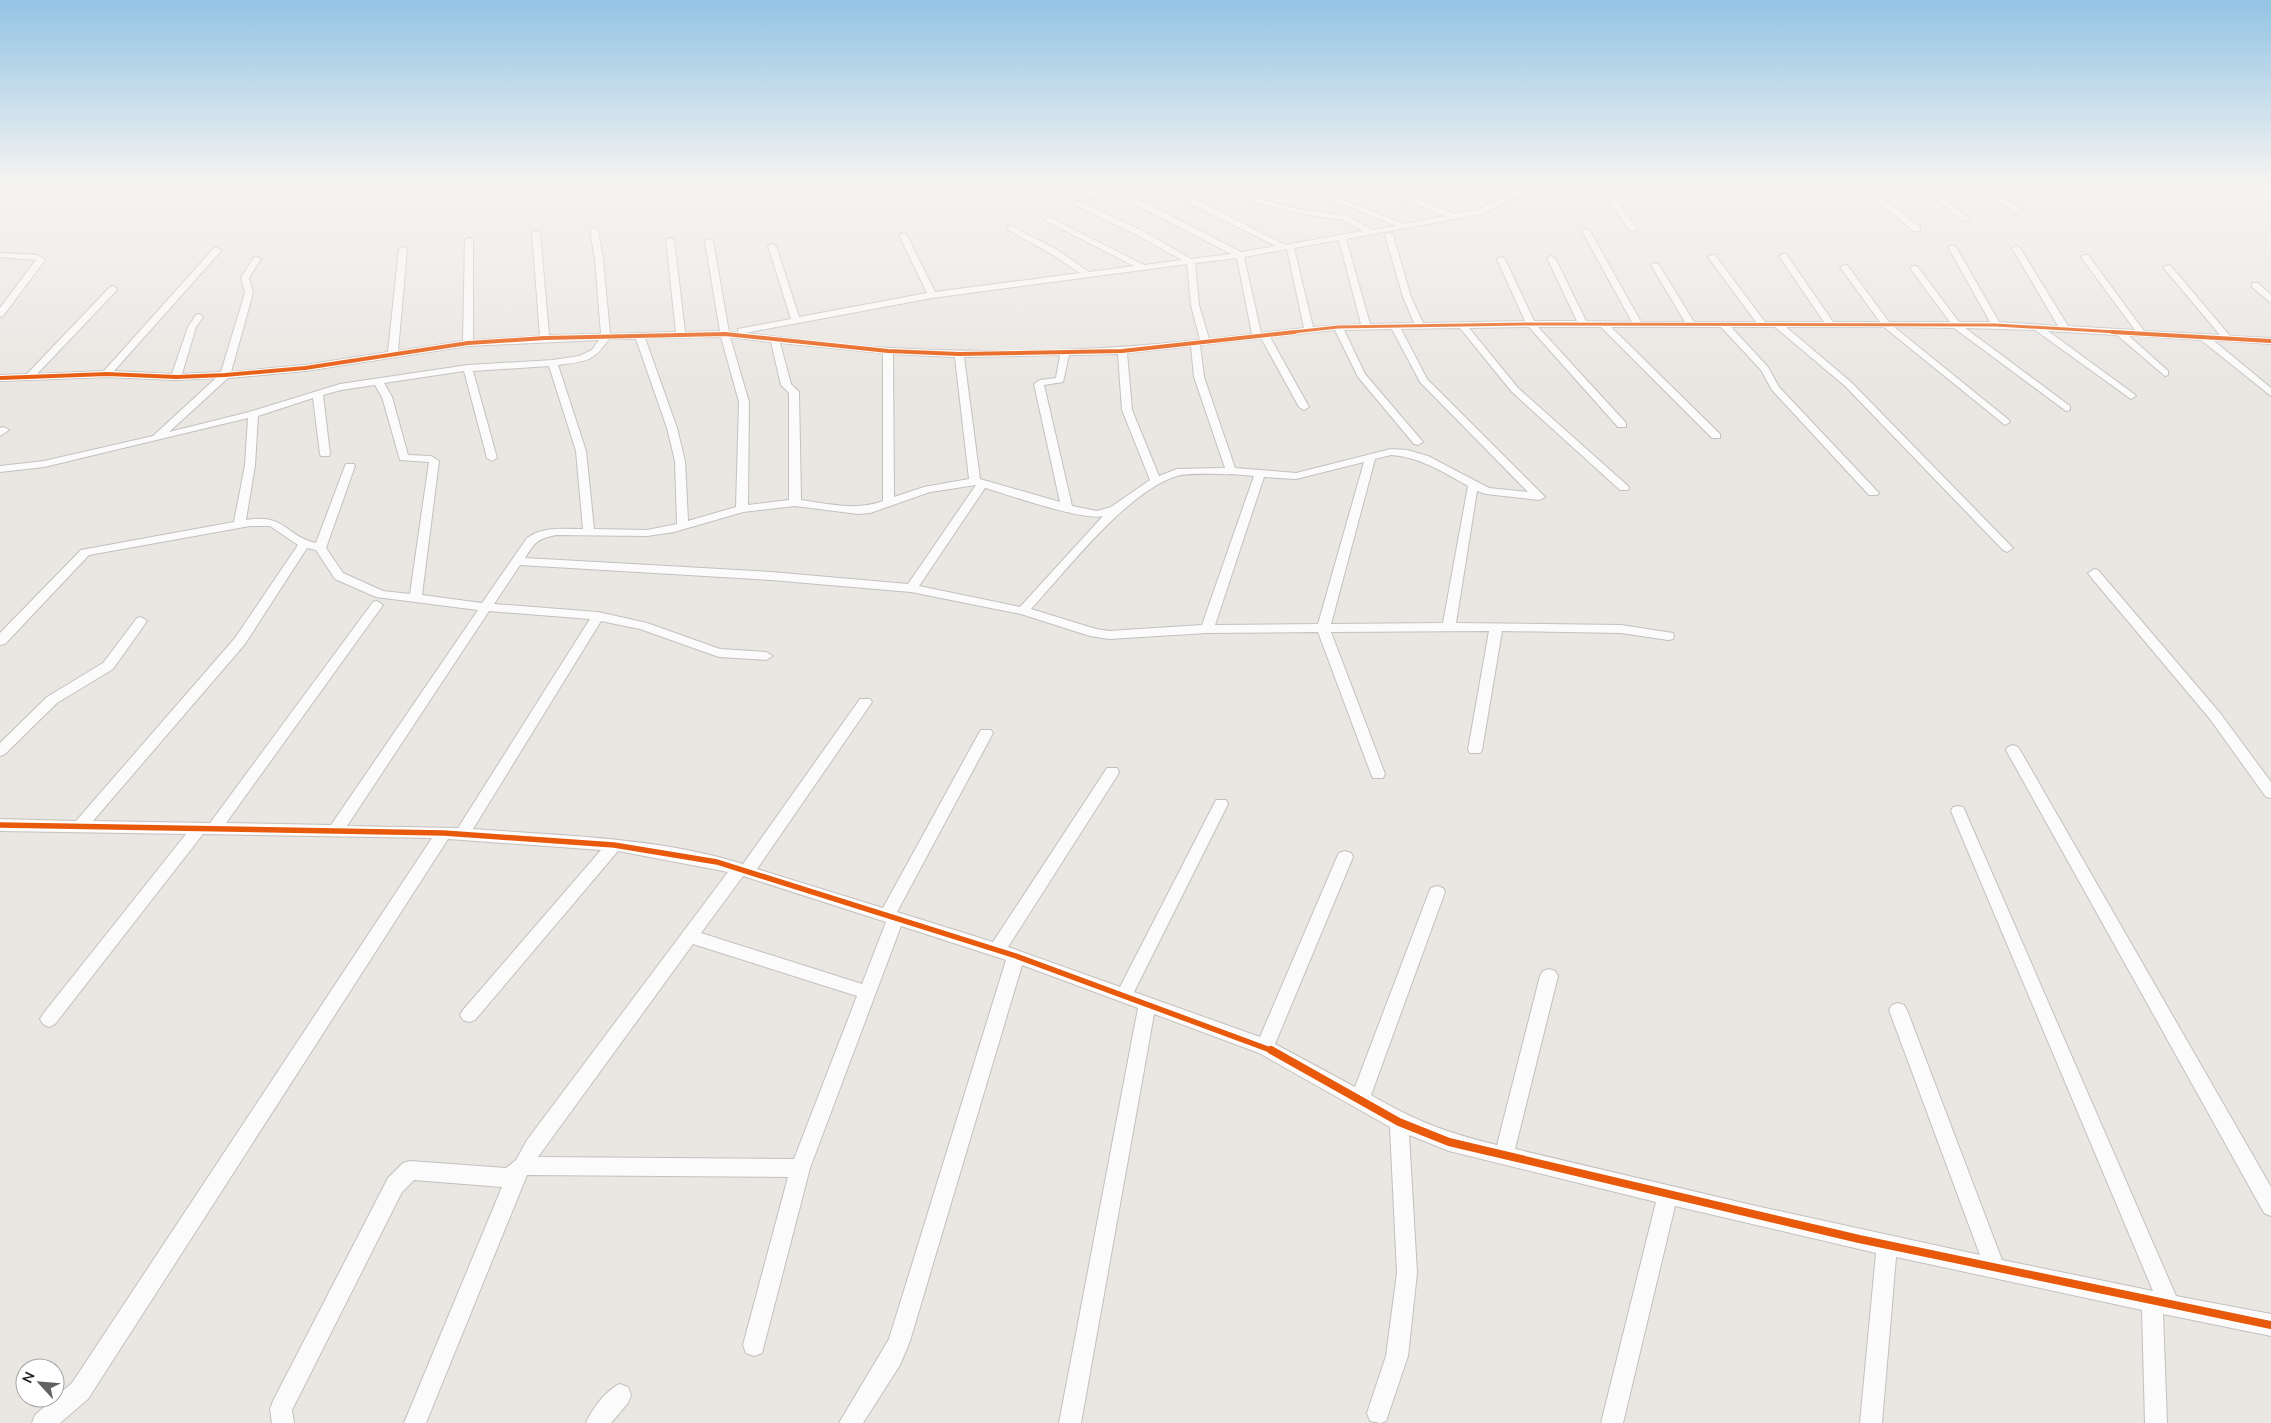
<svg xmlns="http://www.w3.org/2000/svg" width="2271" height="1423" font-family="'Nunito Sans',sans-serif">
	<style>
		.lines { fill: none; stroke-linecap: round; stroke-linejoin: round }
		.minor-casing { stroke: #c2c1bf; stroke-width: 2 }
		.minor { fill: #fcfbfb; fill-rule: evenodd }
		.cycleway-far3-casing { stroke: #fff; stroke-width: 5 }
		.cycleway-far2-casing { stroke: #fff; stroke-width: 6 }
		.cycleway-far1-casing { stroke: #fff; stroke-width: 9 }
		.cycleway-casing { stroke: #fff; stroke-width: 11 }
		.cycleway-far3 { stroke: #e8590c; stroke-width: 3 }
		.cycleway-far2 { stroke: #e8590c; stroke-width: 4 }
		.cycleway-far1 { stroke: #e8590c; stroke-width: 5.5 }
		.cycleway { stroke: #e8590c; stroke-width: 8 }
	</style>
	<rect width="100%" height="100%" fill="#eae6e2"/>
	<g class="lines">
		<defs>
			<path id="minor" d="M23 184H32L0 197V192Z
				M1083 184H1089L1099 196 1098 198H1092Z
				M1142 184H1150L1151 185 1147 187Z
				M1294 184H1302L1405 224 1446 216 1366 184H1374L1455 214 1477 210 1523 186 1543 184V185L1656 184 1652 186 1608 188 1637 229 1633 231H1630L1600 188 1529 190 1482 214 1346 239 1370 324 1414 323 1403 297 1385 235 1389 233 1393 235 1411 297 1423 323 1525 321 1497 259 1501 257 1505 259 1534 321H1577L1547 258 1551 256 1555 258 1586 321 1632 322 1582 231 1586 229 1590 231 1641 322H1685L1651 265 1655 263 1659 265 1694 322H1756L1708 257 1712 255H1715L1765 322H1824L1779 256 1783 254H1786L1833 322H1880L1840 267 1844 265H1847L1889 322H1950L1910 268 1914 266H1917L1959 322H1990L1948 247 1952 245 1956 247 1999 322 2058 326 2012 248 2016 246 2020 248 2068 326 2135 330 2081 257 2085 255H2088L2144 331 2220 335 2163 267 2170 265 2230 336 2271 338V344L2213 340 2271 388V396L2201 340 2128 335 2168 371V375L2165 376 2117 335 2048 331 2134 394 2136 396 2131 399 2035 330 1965 328 2070 406V410L2066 411 1954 328 1894 327 2009 420 2010 422 2005 425 1884 327H1786L1851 382 2011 546 2013 548 2007 552 2003 550 1845 386 1775 327H1731L1768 367 1779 387 1877 491 1879 493 1877 495H1869L1772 390 1761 370 1721 327H1611L1720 434V438H1712L1601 327H1538L1626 423V427H1618L1529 327 1469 328 1518 388 1628 486 1629 488 1628 490H1620L1512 392 1460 328 1401 329 1427 379 1545 497 1539 500 1486 494 1477 491 1456 623 1621 625 1673 633 1674 636 1673 639 1668 640 1621 633 1502 631 1482 750 1480 753H1470L1468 750 1489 631 1331 632 1385 774 1383 778H1373L1371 774 1318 632 1207 633 1109 639 1090 636 1021 614 911 592 771 580 520 565 494 604 598 612 647 623 720 649 766 652 773 656 766 660 719 657 640 629 601 621 473 829C563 836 656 837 743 864L860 699H870L872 702 870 705 757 869 883 908 979 733 981 730H991L993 733 897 912 993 942 1107 768H1117L1119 772 1117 776 1008 947 1120 987 1216 800H1226L1228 804 1134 992 1260 1037 1337 857 1339 853 1345 851 1351 853 1353 857 1275 1044 1355 1087 1429 892 1431 888 1437 886 1443 888 1445 892 1371 1095C1415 1121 1447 1133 1497 1145L1540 976 1543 971 1549 969 1555 971 1558 976 1515 1149 1756 1206 1980 1255 1889 1010 1892 1005 1898 1003 1904 1005 1907 1010 2002 1260 2153 1291 1951 811 1953 807 1958 806 1963 807 1965 811 2176 1296 2271 1314V1336L2163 1314 2167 1423H2145L2142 1310 1896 1257 1882 1423H1860L1876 1253 1675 1206 1623 1423H1601L1656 1202 1449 1151 1409 1135 1417 1273 1408 1356 1386 1421 1381 1423 1370 1421 1367 1413 1386 1356 1397 1273 1390 1127 1259 1053 1154 1014 1081 1423H1059L1138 1008 1022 965 910 1341 900 1365 863 1423H839L889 1339 1006 960 901 926 810 1168 762 1353 754 1356 746 1353 743 1345 788 1177 527 1175 426 1423H404L502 1187 414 1180 402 1192 292 1410 294 1423H272L270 1409 273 1401 388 1178 403 1163 410 1161 506 1168 516 1160 527 1140 728 872 618 851 475 1020 469 1022 463 1020 460 1015 463 1010 601 850 448 839 88 1399 60 1423H32L35 1415 72 1383 432 838 203 834 55 1024 49 1027 43 1024 40 1019 43 1014 186 834 0 831V819L76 821 235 638 298 545 270 526H250L89 555 5 644 0 645V633L81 550 234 522 245 465 248 418 44 467 0 472V466L44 461 153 436 216 378 176 380 107 377 0 381V375L27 374 110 287 113 286 117 289 116 291 37 374 104 371 214 248H217L221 250 220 252 114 371 172 374 188 327 196 315 199 314 203 317 196 327 182 374 221 372 245 293 241 278 254 257H257L261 259 249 278 253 293 231 372 305 365 388 352 399 249 403 247 407 249 398 351 463 341 465 240 469 238 473 240V340L540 336 532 233 536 231 540 233 549 335 601 334 595 259 590 230 594 228 598 230 603 259 610 334 676 332 666 240 670 238 674 240 685 332 720 331 705 241 709 239 713 241 729 332 738 333V329L791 319 768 246 772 244 776 246 799 317 927 293 899 235 903 233 907 235 935 292 1080 273 1050 253 1008 230 1007 228 1011 226 1056 249 1089 272 1134 266 1046 221 1045 219 1049 217 1144 265 1182 260 1137 235 1075 205V201H1078L1143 231 1191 259 1231 254 1123 198V194H1129L1241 252 1276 246 1191 204V200H1197L1285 245 1363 231 1343 220 1297 213 1219 192V188L1297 209 1348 216 1372 230 1396 226ZM1339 240 1361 324 1313 327 1294 248ZM1287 249 1304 328 1261 333 1244 257ZM1237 258 1252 334 1209 339 1199 305 1195 263ZM1187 264 1191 305 1200 340C1097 351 993 354 890 348 841 346 792 338 744 333L932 298ZM1392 329 1420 382 1528 492 1489 488 1428 456 1407 450 1391 449 1296 473 1235 468 1204 377 1200 345 1261 338 1299 407 1304 410 1309 407 1270 337 1335 330 1358 377 1414 444 1418 445 1423 442 1365 374 1344 330ZM721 337 739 402 736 507 688 521 685 461 677 428 645 338ZM730 337 771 342 781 385 789 393V500L748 505 749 402ZM609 339H636L667 428 675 461 677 524 647 530 594 529 586 451 558 365C586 361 592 363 609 339ZM599 340 592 350 579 356 553 360 468 365 340 384 249 412 169 432 228 378 305 371 468 346ZM780 343 883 353V501C856 511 829 504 801 500L799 392 791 384ZM1191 346 1194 377 1225 468 1177 469 1159 476 1132 410 1127 353ZM893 354 955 357 969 479 924 487 894 497ZM1118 354 1122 410 1150 480 1111 507 1097 511 1072 506 1044 385 1063 382 1069 355ZM1060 355 1056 378 1040 380 1034 384 1060 502 980 479 964 357ZM549 366 576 451 583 529C564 529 543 526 527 538L482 603 422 595 439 461 431 456 408 455 392 397 384 383 464 371 487 458 492 461 497 458 473 371ZM375 385 382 397 400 460 429 462 410 594 383 591 343 573 326 548 355 466 354 464H346L345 466 316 543C285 536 286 513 246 520L255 465 258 416 313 398 320 454 321 456H329L330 454 323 395 341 390ZM1391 455C1420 457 1443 472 1468 486L1443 623 1331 624 1375 459ZM1364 462 1318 624 1215 625 1264 477 1296 479ZM1231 474 1254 476 1202 625 1109 631 1096 629 1031 609C1067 570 1127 491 1177 476 1191 472 1216 475 1231 474ZM976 485 908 584 771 572 525 558C535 542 537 539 556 535L647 536 674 532 743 512 795 506 858 514 870 513 930 492ZM985 488C1010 495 1082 521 1103 516L1020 607 919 586ZM307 548 316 550 335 579 376 597 478 610 331 825 226 823 383 605 377 601 373 602 210 823 93 821 245 644ZM489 611 590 619 458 828 347 826ZM743 876 886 922 862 984 701 933ZM693 944 857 996 794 1159 538 1157Z
				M1855 184H1863L1920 227V231H1914Z
				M1916 184H1924L1970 219 1963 221Z
				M1977 184H1985L2022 211 2015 213Z
				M0 253 37 255 45 260 3 316 0 317V308L36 260 0 257Z
				M2252 283H2258L2271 295V303L2252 287Z
				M4 427 9 430 0 436V428Z
				M2094 569 2098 570 2220 713 2271 782V798L2266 797 2210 719 2090 576 2088 573Z
				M141 617 147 621 113 669 57 703 5 754 0 756V743L47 697 103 663 137 618Z
				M2013 745 2018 747 2020 750 2271 1187V1216L2264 1213 2006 750 2008 747Z
				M620 1384 628 1387 631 1395 628 1403 611 1423H586C592 1409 606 1390 620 1384Z"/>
		</defs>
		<use href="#minor" class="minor-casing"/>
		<use href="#minor" class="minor"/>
		<defs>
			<path id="cycleway-far3" d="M1284 333 1338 327 1531 324 1996 325 2134 333"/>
			<path id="cycleway-far2" d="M2112 332 2271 341
				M0 378 107 374 176 377 225 375 305 368 468 343 545 338 725 334 888 351 959 354 1122 351 1295 332"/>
			<path id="cycleway-far1" d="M0 825 444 833 614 845 717 862 1016 956 1273 1051"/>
			<path id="cycleway" d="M1271 1050 1399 1122 1449 1142 1859 1239 2271 1325"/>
		</defs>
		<use href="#cycleway-far3" class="cycleway-far3-casing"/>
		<use href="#cycleway-far2" class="cycleway-far2-casing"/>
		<use href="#cycleway-far1" class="cycleway-far1-casing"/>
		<use href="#cycleway" class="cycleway-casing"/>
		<use href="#cycleway-far3" class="cycleway-far3"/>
		<use href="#cycleway-far2" class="cycleway-far2"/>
		<use href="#cycleway-far1" class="cycleway-far1"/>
		<use href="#cycleway" class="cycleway"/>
	</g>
	<linearGradient id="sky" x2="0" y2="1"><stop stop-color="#93c4e4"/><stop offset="0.48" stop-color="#f6f4f2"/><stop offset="1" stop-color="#f6f4f2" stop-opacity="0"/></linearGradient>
	<rect width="2271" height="383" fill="url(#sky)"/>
	<g transform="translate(40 1383) rotate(296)"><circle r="24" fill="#ffffff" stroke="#a4a4a4"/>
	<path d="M0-4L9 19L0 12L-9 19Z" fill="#636261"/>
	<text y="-8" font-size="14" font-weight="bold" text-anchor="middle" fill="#1b1b1b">N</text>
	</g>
</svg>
